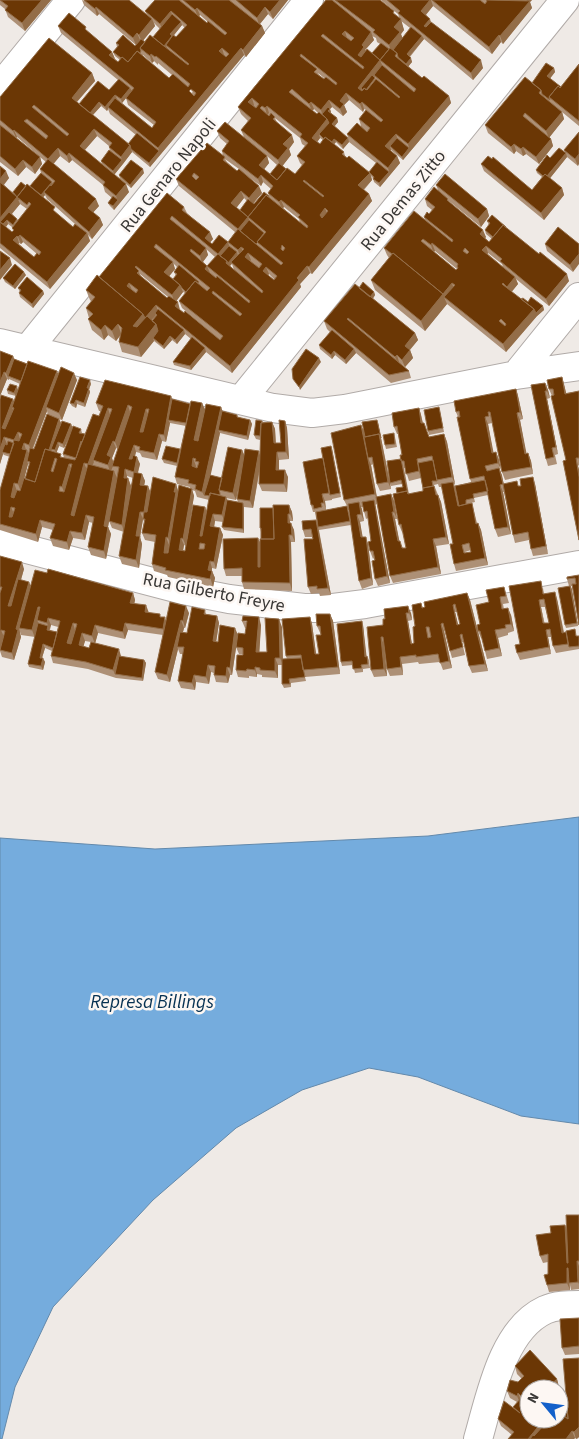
<svg xmlns="http://www.w3.org/2000/svg" width="579" height="1439" font-family="'Source Sans 3',sans-serif">
	<style>
		.water { fill: #75acdd; stroke: #6389ab }
		.lines { fill: none; stroke-linecap: round; stroke-linejoin: round }
		.minor-casing { stroke: #b1aba8; stroke-width: 30 }
		.minor { stroke: #fff; stroke-width: 28 }
		.wall { fill: #ad9076; fill-rule: evenodd }
		.shaded-wall { fill: #936d48 }
		.building { fill: #6b3705; stroke: #936d48; fill-rule: evenodd }
		.labels { text-anchor: middle; stroke-width: 5; stroke-linejoin: round; paint-order: stroke }
		.street-label { font-size: 18px; fill: #393735; stroke: #fdf7f3 }
		.water-label { font-size: 19px; font-style: italic; fill: #063152; stroke: #fdf7f3 }
	</style>
	<rect width="100%" height="100%" fill="#efeae6"/>
	<path class="water" d="M579 817V1124L521 1116 418 1077 369 1068 302 1090 236 1128 153 1200 53 1307 15 1387 2 1439H0V838L155 849 428 836Z"/>
	<g class="lines">
		<defs>
			<path id="minor" d="M0 87 71 0
				M0 343 273 408 312 413 345 409 516 375 579 366
				M27 350 309 0
				M516 375 579 297
				M241 400 565 0
				M0 542 183 590 229 599 304 608H333L365 604 579 565
				M478 1439C490 1398 502 1330 545 1310 556 1305 568 1305 579 1305"/>
		</defs>
		<use href="#minor" class="minor-casing"/>
		<use href="#minor" class="minor"/>
	</g>
	<path class="wall" d="M0 0H51L25 31 8 17 5 9 0 5Z
		M82 0 147 15 145 11 155 0H288L273 19 268 14 260 24 262 26 265 33 246 57 244 55 150 167 132 152 114 175 102 164 101 161 110 151 109 147V146L97 136 85 150 129 192 114 210 110 206 108 203 112 198 105 192 103 185 72 160 69 163 60 156 53 164 99 206 93 212 100 218 103 225 92 239 88 235 90 241 50 289 0 248V166L9 178 4 185 12 192 26 186H30L41 173 40 169 46 162 40 157 42 164 35 174 26 167 18 176 0 162V97L92 73 95 81 77 102 79 104 109 90 118 80 61 33 58 26 88 32 112 52 115 59 118 62 120 60 115 56 113 52 117 47 116 43 135 46 140 40 136 45 99 14 97 16 84 5ZM200 15 208 22 207 23 199 16ZM154 23 160 29 153 37 145 42 143 40 155 26ZM182 25 185 28 176 37 174 35ZM143 55 152 63 154 61 158 65V63L172 75 169 78 142 56ZM190 89 193 92 191 93 189 91ZM126 98 128 105 154 125 152 128 122 103ZM101 106 107 111 108 109 110 114 136 135 128 144 93 115ZM17 137 39 156 16 138ZM45 195 47 199 75 224 73 227 57 214 43 197ZM20 204 27 209 18 220 12 214ZM8 224 12 227 13 231 12 232 6 227ZM23 242 37 254 34 257 19 244V243L21 244Z
		M326 0H380L400 19 398 14 381 0H532L530 2 532 8 503 44 501 42 492 54 433 6 426 15 431 22 483 68 473 80 424 39 410 57 412 62 408 66 422 78 449 96 451 103 403 160 391 150H390L397 156 400 163 380 187 374 182 373 178 371 176 372 180 364 190 369 194 372 201 312 274 310 273 300 284 301 287 232 373 206 352 191 370 174 365 173 362 191 339 185 334 177 344 172 340 164 349 154 341 141 357 122 352 119 342 120 336 116 341 108 335 104 340 92 330 88 319 89 318 86 308 91 301 90 300 86 290 99 277 184 207 187 213 213 239 210 242 212 244 228 242 235 232 179 186 176 179 223 156 222 151 227 144 220 138 217 131 244 137 241 130 248 121 241 114 238 107ZM401 21 410 28 402 38 401 34 404 30ZM372 36 376 38 377 42 380 44 372 53 365 50 374 40ZM318 73 324 78V79L319 75ZM349 100 363 112 364 109 366 110 359 119 361 126 347 134 348 138 334 127 338 122 337 118 331 113 330 109 332 107 343 116 347 112 344 105ZM314 109 318 113 317 114 312 111ZM275 118 300 138 302 144 305 146 297 156 300 163 302 165 295 174 286 169 282 166 291 155 289 149 294 142 277 123ZM320 138 323 140 320 144 317 142ZM336 142 343 149 349 142 376 163 369 173 345 156 344 152 334 144ZM267 156 277 165 270 174 264 169 269 163ZM225 159 239 169 237 171 227 162ZM243 173 261 186 263 182 271 189 268 193 269 196 253 203 262 193ZM244 198 247 201 240 210 236 208ZM284 207 299 219 300 223 283 208ZM206 249 215 257 207 266 203 262 208 255ZM173 263 177 267 174 272 176 276 173 279 169 276 175 269ZM232 264 234 270 230 266ZM140 274 168 297 167 298 141 277ZM269 274 274 279V280L268 275ZM183 292 185 293 179 301 182 308 220 340 180 310 176 301Z
		M579 64V126L562 112 564 119 549 137 551 139 553 146 539 164 526 154 523 156 516 151 514 154 488 133 485 125 532 83 554 68 555 72 550 78 561 87Z
		M579 132 578 166 567 157 550 178 562 188 564 195 544 220 484 171 481 164 532 190 542 177 537 173 536 170 550 158 566 153 564 150Z
		M144 173 131 188 120 179 119 175Z
		M436 185 487 209 489 216 481 227 449 201 450 203 486 237 485 238 489 242 492 239 486 234 485 230 489 225 487 221 569 281 549 306 516 279 518 284 511 292 521 299 543 306 544 310 537 316 506 352 447 304 425 331 375 290 371 280 389 258 387 255 384 248 425 220 424 217 429 214 432 210 427 206 425 199 438 190ZM435 251 457 269 456 270 434 252ZM488 253 502 264 503 267 488 254Z
		M558 227 573 272 547 251 545 244Z
		M26 275 15 289 5 282 3 278Z
		M18 288 43 291 44 294 33 308 20 297 19 293 20 292Z
		M359 288 374 292 375 295 373 299 415 333 418 340 410 350 413 358 405 367 399 362 409 371 411 378 391 383 356 353 346 364 335 355 332 359 320 349 319 345 330 332 327 329 324 321Z
		M0 351 13 356 14 359 58 374 77 380 62 420 59 419 61 423 55 439 72 427 81 429 82 433 85 434 99 416 101 411H99L96 403 171 396 172 399 190 404 202 403 205 410 221 407 222 411 237 415 238 417 250 420 252 424 248 440 220 433 210 475 222 478 242 450 244 455H260V440L256 439 254 435 262 421 263 422H272L275 429 276 443H281L285 421 287 428 289 459 279 460V470L288 477 287 492 262 491 259 484 260 469 253 508 244 507V533L224 530 222 527 223 522 215 521 214 527 220 528 223 535 216 569 212 568V571L215 578 213 587 168 577 167 575 154 571 152 564 155 542 145 540 142 533 144 522 143 519 140 537 142 544 139 568 122 564 119 556 124 532 112 528 109 521 108 527 111 534 106 559 91 555 88 547 93 523 89 522 85 540 73 538 69 550 53 546 50 538 53 530 42 527 38 542 0 530V490L10 457 4 455 3 454 0 464V399H13L14 402 16 396 8 394 7 390H18L20 384 9 379V380L7 379 0 396ZM47 411 48 415 34 449H33ZM170 423 186 426 180 450 162 459 164 463 177 466 175 477 177 484 190 487V488L178 491 176 484 150 493 144 485 145 481 142 474 138 473 140 464 135 456 136 452 140 453 142 457 157 460 162 441 166 442ZM69 438 63 454 64 458 62 457 56 453 59 446 64 448ZM116 448 118 449 113 463 112 458ZM28 464 29 465 25 479 24 478ZM127 476 133 478 131 486 128 478H127ZM239 484 237 499 238 502 227 500 226 498 236 500ZM192 490 195 491 197 497 209 500 207 511 205 507 186 543 194 496ZM184 545 186 546 185 551 183 550Z
		M562 377 566 393 579 391V465L578 466 579 470V541L563 461 566 460 552 396 549 389Z
		M545 383 548 390 550 398 547 399 558 454 555 455 557 464 548 466 546 459 531 385Z
		M91 384 89 389 90 392 85 407 77 404 76 408 72 406 70 403Z
		M516 389 518 396 523 419 520 420 526 454 528 453 531 461 533 474 505 480 502 472 492 419H491L492 423 488 424 493 453 496 452 499 460 500 470 504 484 519 486 535 484 548 554 533 556 531 549 529 540 515 543 513 535 504 492H503L511 534 498 537 495 529 488 495 474 498 475 502 467 504 472 503 477 523H478L481 530 488 565 456 571 454 564 453 544 442 487H439L438 484 434 485 441 502 449 544 436 546 441 574 393 583 390 576 377 504 375 505 390 583 378 586 375 579 374 558 373 559 370 551 371 541 368 518 366 519 363 507H361L364 521 360 522 362 537 368 544 373 585 362 589 359 581 349 510H348L351 525 319 530 331 595 320 596 319 593 311 594 308 587 313 539 312 537H305L303 530 316 520 317 524 315 512H313L311 505 323 458 331 446 341 497 332 499V500L325 501 326 510 347 506 344 500 361 425 364 431 378 423 389 477 402 455 398 434H397L394 427 419 408 421 415 423 423 429 437 444 434 447 442 455 484 454 485 455 486 471 482 458 417 456 412ZM374 464 377 484 380 491 391 489 390 484 391 486 402 484 403 487 397 493 399 525 402 532H403L406 548H403L399 541 395 519H397L394 501 391 494 377 497 371 465ZM404 468H405L409 481 421 478 423 491 409 494ZM471 550V552L465 553V552Z
		M440 411 444 432 429 435 428 431Z
		M395 437 397 447 386 449 385 445Z
		M289 505 292 512 293 521H290V523L294 530 295 542H291L292 591 244 589 242 582V576H226L224 569 260 541 261 539V532L260 528Z
		M0 556 24 569 21 580 29 582 30 585 133 593 135 600 134 604 149 613 161 617 166 621 189 613 185 628H184L183 632 187 633 205 610 206 614 217 616 219 623 216 642H218L238 634H245L246 628H245L242 621 261 625 259 652H267L282 627 283 659H287L286 656 310 617 312 624 316 654H319L321 635 317 626 330 614 333 621 340 674 305 677 306 681 291 683V687L284 688 282 684V665H278V678L262 677V675L257 674V677L249 676V678L238 677 236 670 243 654H239L236 647 232 675H230L228 683 216 682 214 675V673L211 672 209 684 196 682 195 690 181 688 178 681 183 654H180L178 649 170 682 158 679 155 672 163 635 128 630 125 639 98 633 95 643 121 657 144 660 146 663 143 681 116 678 88 669 53 663 51 656 52 651 45 648 42 658 45 662 43 670 29 667 28 664 35 637 21 635 20 632V634L21 637 14 660 2 657 0 651ZM51 625 58 627 57 632 50 630ZM85 641 91 642 89 648 83 646Z
		M579 575V625L572 586H571L578 626 566 628 565 625 569 586 567 579Z
		M504 587 509 603 503 604 504 609 511 615 514 631 508 633V635L498 638 502 656 487 659 485 651 482 638H481L478 631 480 624 489 602Z
		M543 588 544 594 557 599 564 632 577 636H579V649L556 653 553 646 551 637H548L551 654 520 660 517 653ZM541 607H545L549 623H544Z
		M467 593 470 600 488 671 472 673 469 666 464 642H462L465 655 452 658 450 651 445 630 444 631 452 668 443 670 440 662 419 664 418 662 402 664 403 675 390 676 387 669 384 645 387 676 374 677 371 670 385 619 384 609 411 613 412 620 408 621 412 644 414 643 415 626 421 603 423 608ZM455 612H457L460 624 458 625Z
		M363 625 366 657 367 656 369 660 370 668 363 669V672L355 673 353 665 342 666 341 662Z
		M579 1215V1289L571 1290 570 1285V1290L549 1292 547 1285 548 1274V1262L543 1263 540 1256 551 1233 565 1225 566 1229Z
		M579 1318V1354L565 1355 562 1348Z
		M579 1358V1437L577 1439 575 1438 574 1439H508L512 1435 501 1426 498 1419 513 1408 517 1402 510 1398 507 1391 522 1379 517 1374 515 1366 557 1379 559 1387 529 1389 559 1419Z"/>
	<path class="shaded-wall" d="M42 0H51L25 31 22 23Z
		M280 0H288L273 19 270 12Z
		M430 0H431L433 6 423 18 421 11Z
		M527 0H532L530 2 532 8 503 44 500 36Z
		M96 7 99 14 97 16 95 9Z
		M265 7 268 14 259 25 257 18Z
		M197 8 200 15 198 17 195 10Z
		M171 11 173 18 163 31 160 24Z
		M152 19 155 26 142 42 139 35Z
		M401 19 404 30 401 34 404 42 391 51 389 45 394 27Z
		M430 19 432 26 427 33 424 26Z
		M181 22 182 25 166 45 167 48 164 51 163 48 170 34Z
		M262 26 265 33 246 57 243 50Z
		M345 31 347 38 342 34Z
		M371 32 374 40 365 50 367 54 361 62 358 55 362 45Z
		M137 33 140 40 136 45 133 38Z
		M499 35 501 42 492 54 489 47Z
		M422 36 424 39 408 58 407 54Z
		M222 48 224 55 219 51Z
		M241 48 244 55 150 167 149 163 159 151 158 148Z
		M112 52 115 59 109 55Z
		M151 54 154 61 152 63 150 56Z
		M411 58 412 62 408 67 406 64Z
		M380 60 383 67 374 75 375 77 364 90 361 88 363 92 358 88Z
		M481 60 483 68 473 80 471 73Z
		M554 68 555 72 549 80 547 76Z
		M92 73 95 81 74 105 72 98Z
		M130 88 132 91 122 103 121 99Z
		M346 93 349 100 344 105 347 112 343 116 340 109V101Z
		M115 95 117 99 108 107V109L107 111 105 107Z
		M449 96 451 103 403 160 402 157 409 148 408 144Z
		M252 98 254 105 251 109 248 102Z
		M329 100 332 107 330 109 331 112 329 114 323 117 321 110Z
		M99 102 101 106 90 118 89 114Z
		M311 102 314 109 312 111 309 104Z
		M362 102 364 109 363 112 360 104Z
		M267 106 269 113 267 115 265 108Z
		M562 112 564 119 549 138 546 131Z
		M337 118 338 122 333 128 332 124Z
		M327 119 330 126 319 134 320 138 315 145 312 138Z
		M94 129 97 136 82 153 80 146Z
		M14 130 17 137 16 138 13 131Z
		M396 134 398 141 390 146 391 150 388 153 385 146Z
		M292 135 294 142 289 149 291 155 281 168 278 160 283 144Z
		M348 138 349 142 343 149 342 145Z
		M334 139 336 142 332 147 330 144Z
		M551 139 553 146 539 164 536 157Z
		M514 144 516 151 514 154 511 147Z
		M130 145 132 152 123 164 121 157Z
		M523 147 526 154 523 156 521 149Z
		M58 148 60 156 51 167 48 159Z
		M69 153 72 160 69 163 67 156Z
		M566 153 567 157 547 182 546 178Z
		M579 154V164L578 166 575 159Z
		M267 156 269 163 262 172 259 165Z
		M397 156 400 163 390 175 388 168Z
		M40 157 42 164 35 174 32 167Z
		M23 160 26 167 18 176 15 169Z
		M122 160 123 164 114 175 113 171Z
		M143 169 144 173 131 188 130 185Z
		M6 171 9 178 1 188 0 185V179Z
		M389 172 390 175 380 187 379 183Z
		M370 173 372 180 361 192 358 185Z
		M261 175 263 182 261 186 258 179Z
		M52 182 53 185 44 192 45 195 41 200 39 197Z
		M126 184 129 192 119 204 116 196Z
		M259 186 262 193 252 205 249 198Z
		M562 188 564 195 544 220 541 213Z
		M241 191 244 198 234 211 231 203Z
		M369 194 372 201 312 274 309 267Z
		M17 197 20 204 3 224 0 226V218Z
		M96 199 99 206 91 215 88 208Z
		M118 200 119 204 114 210 113 206Z
		M281 200 284 207 282 209 279 202Z
		M325 208 328 216 322 222 320 215Z
		M487 209 489 216 481 227 478 219Z
		M248 217 251 224 242 235 238 229Z
		M100 218 103 225 92 239 89 232Z
		M7 220 8 224 5 228 3 224Z
		M483 230 486 237 482 242 480 234Z
		M210 232 213 239 208 245 205 238Z
		M87 233 90 241 50 289 47 282Z
		M20 235 23 242 21 244 18 237Z
		M17 236 19 243 16 247 13 240Z
		M228 242 230 249 222 259 218 254Z
		M432 243 435 251 433 252 431 245Z
		M486 246 488 253 485 257 482 250Z
		M241 247 244 254 240 258 238 250Z
		M206 248 208 255 202 263 200 256Z
		M237 252 238 256 229 267 226 263Z
		M248 253 251 260 248 264 245 257Z
		M579 254V264L573 272 570 265Z
		M10 258 12 265 0 280V270Z
		M173 262 175 269 167 279 164 272Z
		M136 266 141 278 139 280 135 267Z
		M207 266 210 273 205 269Z
		M307 266 310 273 300 284 301 287 232 373 230 366Z
		M266 267 269 274 266 278 263 271Z
		M24 272 26 275 15 289 13 286Z
		M567 274 569 281 549 306 546 299Z
		M515 277 518 284 510 294 507 287Z
		M129 283 132 290 127 286Z
		M452 283 454 290 444 297 447 304 425 331 421 321Z
		M180 285 183 292 175 303 172 295Z
		M43 291 44 294 33 308 32 304Z
		M374 292 375 295 370 302 369 298Z
		M178 302 180 310 175 306Z
		M156 305 158 312 155 313 156 315 147 325 145 318Z
		M543 306 544 310 537 316 506 352 503 344 534 309Z
		M143 314 147 324 137 336 133 326Z
		M118 324 121 334 116 341 112 331Z
		M156 324 160 335 153 338 154 341 141 357 138 347Z
		M105 325 108 335 104 340 101 330Z
		M184 330 185 334 177 344 175 340Z
		M415 333 418 340 407 353 405 346Z
		M170 336 172 340 164 349 163 346Z
		M205 348 206 352 191 370 190 366Z
		M354 349 356 353 346 364 345 360Z
		M410 350 413 358 405 367 402 360Z
		M334 351 335 355 332 359 331 355Z
		M397 355 399 362 398 364 395 357Z
		M13 356 16 363 8 376 9 380 6 373Z
		M319 358 321 362 300 390 299 387Z
		M57 371 60 378 46 407 47 411 31 452 29 445Z
		M4 372 7 379 0 396V382Z
		M74 373 77 380 62 420 59 413Z
		M562 377 564 384 568 401 565 394Z
		M90 380 91 384 89 389 90 392 85 407 84 403 87 388Z
		M545 383 548 390 550 398 547 391Z
		M17 386 18 390 16 396 14 393Z
		M516 389 518 396 523 419 520 412Z
		M545 391 547 399 558 454 556 447Z
		M171 396 173 403 168 420 170 423 166 442 164 435Z
		M13 399 16 406 14 408 12 407 14 412 5 435 2 428Z
		M76 400 77 404 76 408 74 404Z
		M202 403 205 410 196 447 194 440Z
		M128 405 130 412 118 449 115 442Z
		M221 407 224 415 218 430 220 433 206 496 204 495 202 492Z
		M108 408 110 415 93 460 94 462 90 471 88 464Z
		M419 408 421 415 424 430 421 423Z
		M146 409 148 416 142 439 140 432Z
		M517 413 520 420 528 461 525 454Z
		M485 417 488 424 495 460 492 453Z
		M59 419 61 423 38 489 37 485Z
		M250 420 252 424 248 440 247 436Z
		M377 420 378 423 391 489 388 482Z
		M285 421 287 428 289 459 286 452Z
		M272 422 275 429 276 451 274 443Z
		M71 424 73 428 64 448 63 444Z
		M361 425 365 435 368 458 371 465 378 504 375 494Z
		M18 432 20 439 17 447 14 440Z
		M159 434 162 441 157 460 154 453Z
		M444 434 447 442 455 484 452 477Z
		M4 437 7 444 4 452H2L3 454 0 464V449Z
		M113 441 116 448 112 458 114 464 110 473 108 465 107 455Z
		M58 442 59 446 56 454 55 450Z
		M24 443 26 450 22 449Z
		M134 445 136 452 132 466 129 459Z
		M331 446 332 449 341 497 340 493Z
		M27 450 30 457 27 461 28 464 21 492 18 484Z
		M242 450 245 457 236 500 233 493Z
		M259 451 261 459 253 508 250 501Z
		M277 452 279 460V477L276 470Z
		M496 452 499 460 501 470 498 463Z
		M528 453 531 461 533 474 531 467Z
		M137 457 140 464 136 479 134 472Z
		M193 458 196 466 194 474 192 466Z
		M576 458 579 470V477Z
		M84 463 87 470 73 522 71 515Z
		M69 464 72 471 65 494 62 487Z
		M499 468 502 475 505 492Z
		M125 469 127 476 126 485 124 478Z
		M285 470 288 477 287 492 284 484Z
		M114 471 117 478 108 527 111 534 106 559 104 551V526Z
		M142 474 145 481 143 492 140 485Z
		M533 477 535 484 548 554 546 546Z
		M128 478 131 486 124 532 122 525Z
		M14 483 17 491 14 504 11 497Z
		M176 484 178 491 171 545 168 538Z
		M500 485 503 492 511 534 508 527Z
		M148 486 151 493 146 519 144 512Z
		M192 489 194 496 186 546 183 539Z
		M322 494 325 501 326 510 324 503Z
		M391 494 394 501 397 519 394 512Z
		M438 495 441 502 449 544 446 537Z
		M226 497 229 504 225 523 222 515Z
		M374 500 376 508 390 583 387 576Z
		M359 502 362 509 364 521 361 514Z
		M243 503 244 507V533L243 529Z
		M289 505 292 512 293 521 290 514Z
		M11 507 14 514 12 524 9 517Z
		M205 507 207 514 202 543 200 536Z
		M140 512 143 519 140 537 142 544 139 568 136 560V536Z
		M392 512 395 519 401 549 398 541Z
		M213 514 215 521 213 533 210 526Z
		M288 514 290 521V530L288 523Z
		M86 515 89 522 85 540 82 533Z
		M357 515 360 522 364 544 361 537Z
		M40 520 42 527 38 542 36 534Z
		M316 520 318 527 331 595 328 588Z
		M291 523 294 530 295 542 292 535Z
		M478 523 481 530 488 565 485 558Z
		M220 528 223 535 216 569 214 562Z
		M70 531 73 538 69 550 67 542Z
		M289 535 291 542 292 591 290 583Z
		M166 537 169 545 166 560 164 553Z
		M366 537 368 544 373 585 371 578Z
		M181 538 184 545 182 557 179 550Z
		M258 538 261 545V574L258 567Z
		M433 539 436 546 441 574 438 567Z
		M210 561 212 568 211 577 212 571 215 578 213 587 208 570Z
		M22 562 24 569 11 613 8 606Z
		M29 582 32 589 19 628 21 637 14 660 12 653 16 629Z
		M570 586 572 589 578 626 577 623Z
		M555 592 557 599 565 640 562 633Z
		M133 593 135 600 133 610 130 603Z
		M467 593 470 600 488 671 485 664Z
		M539 600 541 607 546 630 548 637 551 654 549 647Z
		M146 605 149 613 145 612Z
		M453 605 455 612 460 632 457 625Z
		M186 606 189 613 185 628 183 621Z
		M408 606 411 613 412 620 409 613Z
		M38 607 41 614 37 620 39 624 35 638 32 630Z
		M508 608 511 615 514 631 511 624Z
		M406 613 408 621 413 651 411 644Z
		M330 614 333 621 340 674 338 667Z
		M217 616 219 623 215 649 213 641Z
		M165 617 167 624 166 636 163 629Z
		M259 617 261 625 259 659 256 652Z
		M310 617 312 624 317 661 315 654Z
		M48 618 51 625 48 634 47 630 48 626 47 623Z
		M279 619 282 627 283 665 280 658Z
		M181 620 184 628 179 647H177L178 649 170 682 167 675Z
		M362 621 363 625 367 660 365 657Z
		M73 623 75 630 70 651 67 643Z
		M125 623 128 630 125 639 123 632Z
		M441 624 444 631 452 668 449 661Z
		M95 625 98 633 95 644 92 636Z
		M235 628 238 635 232 675 230 668Z
		M1 630 4 637 0 649V633Z
		M495 630 498 638 502 656 499 648Z
		M82 633 85 641 82 652 79 645Z
		M381 637 384 645 387 676 384 669Z
		M43 644 45 648 41 661 40 658Z
		M119 649 121 656 117 674H115L113 670Z
		M400 657 402 664 403 675 401 667Z
		M43 658 45 662 43 670 41 666Z
		M275 658 278 665V678L275 671Z
		M144 660 146 663 143 681 142 678Z
		M208 665 211 672 209 684 206 677Z
		M227 667 230 675 228 683 226 676Z
		M255 667 257 674V677L255 670Z
		M194 675 196 682 195 690 192 683Z
		M565 1225 568 1232 569 1271 567 1263Z
		M577 1261 579 1266V1284L578 1282Z
		M567 1268 569 1275V1283L570 1290 567 1283Z
		M557 1379 559 1387 557 1389H546Z
		M518 1393 521 1400 520 1403 517 1396Z
		M542 1422 545 1429 537 1439H528Z
		M579 1427V1437L576 1439 574 1432Z
		M572 1431 575 1438 574 1439H566Z"/>
	<path class="building" d="M0 0H42L22 23 5 10 8 6Z
		M84 0H129L152 19 139 35 137 33 133 38 96 7 95 9Z
		M155 0H179L207 23 208 21 225 35 227 33 197 8 195 10 183 0H229L262 26 243 50 241 48 158 148 108 107 115 98 152 128 156 122 126 98 134 88 58 26 69 13 86 27 85 29 112 52 109 55 118 62 122 57 128 62 137 51 169 78 173 74 188 87 190 84 156 56 155 57 151 54 150 56 140 48 150 35 188 65 189 64 166 45 173 35 176 37 187 25 171 11 160 24 145 11ZM222 48 229 54 226 57 219 51ZM191 89 196 93 194 96 189 91Z
		M236 0H280L270 12 265 7 257 18Z
		M326 0H332L371 32 362 45 364 47 358 55 361 57 367 49 380 60 390 48 397 53 395 56 422 78 424 76 449 96 408 144 396 134 385 146 397 156 388 168 347 134 357 123 367 132 370 128 359 119 366 110 381 122 383 120 362 102 360 104 346 93 340 101 344 104 340 109 329 100 321 110 311 102 309 104 292 89 289 92 317 114 319 112 327 119 312 138 320 144 325 137 344 152 342 154 347 158 349 156 370 173 358 185 369 194 309 267 307 266 297 278 299 280 230 366 156 305 145 318 143 314 99 277 167 193 184 207 182 210 210 232 205 238 212 244 219 235 228 242 238 229 176 179 207 143 225 157 223 160 237 171 239 169 259 186 249 198 241 191 231 203 248 217 266 195 307 228 308 226 298 217 300 215 281 200 279 202 268 193 273 186 261 175 258 179 222 151 229 141 217 131 225 122 267 156 259 165 277 180 287 168 295 174 305 162 297 156 308 143 300 137 302 134 267 106 265 108 262 106 260 108 269 116 271 113 275 117 273 119 292 135 283 144 288 148 278 160 241 130 251 118 238 107ZM345 31 354 38 351 41 342 34ZM323 34 364 67 363 69 321 36ZM301 54 337 83 336 85 326 77 324 79 314 72 317 69 300 56ZM380 60 416 89 414 92 382 65 374 75 400 97 399 98 376 79 367 90 364 88 362 91 358 88ZM252 98 259 104 256 108 248 102ZM194 173 199 177 196 180 192 176ZM304 180 324 196 323 197 303 181ZM325 208 328 211 322 218 320 215ZM172 216 218 254 207 266 190 251 191 249 200 256 206 248 170 219ZM248 217 266 232 257 242 283 263 281 265 238 229ZM228 242 238 250 241 247 244 249 231 262 263 291 262 293 226 263 227 261 218 254ZM156 244 210 288 207 291 195 281 179 301 223 336 220 340 185 311 184 313 175 306 178 302 169 296 167 298 137 273 139 271 135 267 136 266 172 295 180 285 164 272 173 262 154 247ZM282 245 285 248 283 251 281 249ZM248 253 262 264 259 268 245 257ZM207 266 250 301 249 303 217 276 216 278 205 269ZM266 267 277 276 274 280 263 271ZM129 283 138 290 136 293 127 286ZM213 291 242 314 240 316 212 293Z
		M335 0H380L394 11 393 13 401 19 394 27 400 32 389 45 373 32 375 30Z
		M387 0H430L421 11 430 19 424 26 426 27 431 22 481 60 471 73 398 13 400 11Z
		M432 0H480L485 4 487 1 486 0 530 1 500 36 499 35 489 47Z
		M172 14 181 22 170 34 172 36 164 46 153 37Z
		M411 27 422 36 407 54 411 58 406 64 398 57 397 53 393 50Z
		M123 35 135 46 141 39 145 42 140 48 141 51 140 53 137 51 128 62 122 57 121 58 113 52 119 45 116 43Z
		M49 38 92 73 72 98 130 145 121 157 109 147 112 143 94 129 80 146 126 184 116 196 103 185 105 182 69 153 67 156 58 148 48 159 14 130 13 131 0 120V97ZM34 105 69 134 67 136 32 107ZM27 119 48 136 46 139 24 121Z
		M381 43 389 49 380 60 372 53Z
		M546 63 554 68 547 76 561 87 560 88 558 86 549 97 550 100 542 94 541 90 532 83Z
		M579 64V121L549 97 558 86 560 88Z
		M372 75 375 78 366 90 364 88 363 90 361 88Z
		M525 77 541 90 539 93 562 112 546 131 525 113 523 116 551 139 536 157 523 147 521 149 514 144 511 147 485 125Z
		M119 79 130 88 121 99 115 95 105 107 99 102 90 113 79 104 98 81 109 90Z
		M328 107 330 109 328 111 337 118 332 124 348 138 342 145 334 139 332 142 325 137 324 139 319 134 329 123 327 119 322 114Z
		M0 125 40 157 32 167 23 160 15 169 0 156Z
		M579 132V154L575 159 564 150Z
		M137 133 159 151 149 163 131 149 130 145 128 144Z
		M397 138 409 148 402 157 390 146Z
		M559 148 566 153 547 176 545 174 543 176 536 170 547 155 550 158Z
		M109 150 122 160 113 171 101 161Z
		M488 156 492 159 493 157 532 190 545 174 562 188 541 213 481 164Z
		M48 159 96 199 88 208 100 218 89 232 44 192 50 185 51 186 55 181 40 169Z
		M131 160 143 169 130 185 119 175Z
		M377 162 389 172 379 183 373 179 374 177 369 172Z
		M279 163 286 169 277 180 270 174Z
		M0 166 6 171 0 179Z
		M41 173 52 182 41 195 30 186Z
		M445 174 487 209 478 219 436 185Z
		M0 182 17 197 0 218Z
		M21 182 26 186 17 197 19 200 17 197 13 192Z
		M27 184 55 207 53 210 73 227 75 224 87 233 47 282 0 243V222L12 232 14 230 12 228 31 204 29 202 27 205 17 197ZM20 235 41 252 39 255 37 253 34 257 13 240 17 236 18 237Z
		M434 187 448 199 447 200 483 230 480 234 489 242 503 225 539 254 540 252 567 274 546 299 500 261 502 259 486 246 482 250 515 277 507 287 503 283 502 284 534 309 503 344 444 297 455 285 452 283 443 294 393 253 392 254 384 248 414 211 452 242 453 240 424 217 427 212 429 214 435 207 425 199ZM423 239 431 245 432 243 458 264 457 266 458 268 456 270 421 241ZM465 248 469 252 467 254 463 251ZM501 319 506 324 505 326 499 321Z
		M264 192 269 196 268 197 266 195 248 217 240 210 248 199 254 204Z
		M113 196 118 200 113 206 108 203Z
		M9 212 17 219 13 225 7 220 3 224 0 222Z
		M492 215 506 227 503 225 493 237 485 230 490 223 487 221Z
		M249 220 264 233 257 242H258L256 244 240 231Z
		M558 227 579 244V254L570 265 545 244Z
		M229 246 237 252 228 263 227 261 220 256Z
		M0 251 10 258 0 270Z
		M393 253 443 294 421 321 371 280Z
		M15 264 24 272 13 286 3 278Z
		M179 265 199 282 198 283 195 281 186 292 182 288 180 285 173 279 177 274 174 272Z
		M97 275 143 314 133 326 137 327 147 316 156 324 138 347 119 342 122 328 118 324 112 331 105 325 101 330 88 319 93 314 86 308 95 297 86 290Z
		M27 277 43 291 32 304 19 293 21 290 18 288Z
		M363 282 374 292 370 297 359 288Z
		M355 284 415 333 405 346 410 350 402 360 397 355 395 357 348 318 347 319 409 371 389 375 324 321Z
		M531 297 543 306 536 313 534 309 521 299 523 298 528 302Z
		M158 309 184 330 175 340 170 336 163 346 153 338 158 331 156 324 152 321 157 315 155 313Z
		M332 330 354 349 345 360 334 351 331 355 319 345Z
		M192 337 205 348 190 366 173 362Z
		M306 349 319 358 299 387 293 379 292 369Z
		M0 351 13 356 6 373 4 372 0 382Z
		M14 359 27 364 21 381 8 376Z
		M28 361 57 371 29 445 24 443 22 449 27 450 18 484 14 483 11 497 14 498 17 490 20 491 24 478 35 482 45 449 61 454 60 457 75 460 93 414 99 416 103 406 96 403 105 380 171 396 164 435 159 434 154 453 139 450 140 447 134 445 129 459H132L133 455 137 457 134 472 125 469 124 478H128L122 525 109 521 119 467 112 466 132 407 128 405 115 442 113 441 107 455 111 457 108 465 93 460 112 409 108 408 88 464 114 471 104 526 108 527 104 551 88 547 94 517 86 515 82 533 70 531 67 542 50 538 55 524 40 520 36 534 0 524V490L14 440 19 441 22 434 18 432 14 440 4 437 0 449V399L1 395 13 399 2 428 5 429 14 408 12 407ZM146 409H149L143 432H140ZM55 458 57 459 53 472 51 471ZM84 463 88 464 74 516 71 515ZM69 464H72L64 492 59 491 60 486 62 487ZM11 507 15 508 12 517H9Z
		M61 367 74 373 59 413 46 407Z
		M80 377 90 380 87 388H89L84 403 76 400 74 404 70 403Z
		M562 377 565 394 579 391V458H576L579 477V540L563 461 566 460 551 396 554 395 553 389H549L547 380Z
		M545 383 547 391H545L556 447 552 448 554 457 546 459 531 385Z
		M10 384 17 386 14 393 7 390Z
		M516 389 520 412 517 413 525 454 528 453 531 467 502 472 490 412H488L489 416 485 417 492 453 496 452 498 463 485 466 487 471 499 468 503 484 517 481 518 486H521L520 479 533 477 546 546 531 549 528 532 513 535 503 484 500 485 508 527 495 529 484 476 470 479 457 417H460L459 411 456 412 454 401Z
		M172 399 190 404 186 423 168 420Z
		M191 401 202 403 194 440 198 441 206 404 221 407 202 492 195 489 196 485 188 483 189 480 175 477ZM193 458 196 459 195 461 199 462 197 468 192 466Z
		M439 407 443 428 428 431 424 410Z
		M419 408 421 423H424L429 437 444 434 452 477 437 480 432 456 417 459 419 471 406 474 404 461H401L400 455H402L397 426 394 427 392 413Z
		M222 411 237 415V417L250 420 247 436 218 430Z
		M47 414 59 419 49 450 45 449 35 482 25 479 30 462 27 461 30 448 34 449Z
		M256 420 262 421V422L261 423 260 436 254 435Z
		M279 420 285 421 286 452H277L276 470H285L284 484H259L261 423 272 422 274 443H281Z
		M377 420 381 438 379 434 365 437 362 422Z
		M62 421 71 424 63 444 58 442 55 450 51 449Z
		M361 425 375 494 344 500 331 433Z
		M73 426 81 429 79 433 85 434 82 442 81 441 76 458 63 454Z
		M394 433 395 444 385 445 383 435Z
		M379 434 388 482 377 484 372 457 368 458 364 437Z
		M8 441 14 443 10 454 2 452 5 444 7 445Z
		M166 446 180 449 177 463 162 459Z
		M331 446 340 493 330 495 321 448Z
		M228 447 242 450 233 493 219 490Z
		M245 449 259 451 250 501 237 499Z
		M323 458 329 493 322 494 324 503H321L322 507 314 509 313 505H311L303 462Z
		M401 459 408 494 407 491 397 493 396 488 403 487 401 480 390 483 387 461Z
		M433 460 437 481H432L433 486 423 488 418 463Z
		M134 472 142 474 140 485 148 486 144 512H147L153 477 176 484 174 492H176L168 538 166 537 164 553H168L179 485 192 489 183 539 181 538 179 550 185 551 193 505 205 507 200 536H202L210 493 226 497 222 515 213 514 210 526 220 528 214 562 210 561 208 570 212 571 210 579 165 570 166 568 152 564 156 535 142 533 145 519H143L144 512H140L136 536H140L136 560 119 556ZM200 543 205 544 204 549H199Z
		M210 475 222 478 219 490 220 493V495L210 493V496L204 495Z
		M485 480 488 491 473 494 474 498 466 500V504L459 506 455 486Z
		M453 482 458 506 472 503 476 524 478 523 485 558 454 564 450 544H453L441 484ZM469 543 471 552 464 553 462 545Z
		M434 486 436 495H438L446 537 433 539 438 567 390 576 376 497 391 494 394 512H392L398 541H400L402 548H406L401 524 399 525 393 494 407 491 408 494 423 491V488Z
		M227 500 243 503V529L222 527Z
		M374 500 387 576 375 579 372 561 375 560 373 551H370L368 542 371 541 367 511 364 512 362 502Z
		M359 502 361 514 357 515 361 537H366L371 578 359 581 348 504Z
		M273 505H289L290 514H288V523H291L292 535H289L290 583 242 582V568L224 569 223 539 258 538V567H260V539H274Z
		M347 506 350 521 318 527 316 512Z
		M260 508H273L274 539H261V528H260Z
		M316 520 328 588 317 589V586L308 587 304 539H313L311 529 303 530 302 521Z
		M0 556 22 562 8 606H11L18 579 29 582 16 629 18 630 12 653 0 650 5 631 1 630 0 633V593L2 587H0Z
		M48 569 133 593 130 603 146 605 145 612 160 614V617H165L163 629 125 623 123 632 95 625 92 636 82 633 79 645 89 648 91 642 119 649 113 670 86 662 51 656 60 621 48 618 47 623 37 620 40 607H38L32 630 19 628 35 570 47 573ZM73 623 77 624 71 644 67 643Z
		M579 575V625L572 584H576L575 578 567 579V577Z
		M541 581 543 594 555 592 562 633 566 632 568 644 553 646 550 629 546 630 549 647 517 653 515 645 520 644 509 586ZM544 599 549 623H543L539 600Z
		M570 586 577 623 565 625 558 588Z
		M504 587 506 596 500 597 502 609 508 608 511 624 505 625 506 628 495 630 499 648 485 651 480 631H478L477 625 480 624 476 605 489 602 486 590Z
		M467 593 485 664 469 666 462 634 460 635 463 647 450 651 443 623 441 624 449 661 440 663 438 654 416 657V655L400 657 401 667 387 669 383 637H381L384 669 371 670 367 627 383 625V619H385L384 609 408 606 409 613H406L411 644 414 643 413 627 415 626 412 605 421 603 422 608 425 607 424 602ZM455 604 460 624 457 625 453 605ZM426 627H429L431 637 428 638Z
		M170 602 186 606 183 621 181 620 167 675 155 672Z
		M192 607 205 610 204 614 217 616 213 641 218 642 220 625 235 628 230 668 227 667 226 676 214 675 215 666 208 665 206 677 194 675 192 683 178 681 184 647H177L180 632 187 633Z
		M316 614H330L338 667 303 670 301 655 286 656 282 619 310 617 315 654H319L316 635H321L320 626H317Z
		M243 616 259 617 256 652H267L265 618 279 619 280 658H275V671L260 670V668L255 667V670L247 669 246 671 236 670 237 655H243V648L236 647 238 633 245 634 247 621H242Z
		M362 621 365 657 367 656 368 664 361 665 362 668 353 669 352 661 341 662 337 624Z
		M38 623 48 626 47 630 57 632 53 648 43 644 40 658H43L41 666 28 664Z
		M575 629 576 636H579V646L569 647 566 631Z
		M119 656 144 660 142 678 115 674Z
		M301 658 305 677 289 679 290 684H282V659Z
		M566 1215H579V1261H577L578 1282 569 1283 568 1268H567V1283L547 1285 544 1275 548 1274V1254L540 1256 536 1235 551 1233 550 1226 565 1225 567 1263H568Z
		M579 1318V1346L562 1348 560 1319Z
		M530 1350 557 1379 546 1389H529V1419H559V1412L568 1419 563 1359 579 1358V1427L574 1432 572 1431 566 1439H530L533 1435 534 1436 545 1424 542 1422 528 1439H508L514 1432 498 1419 504 1401 520 1413 513 1407 522 1397 518 1393 517 1396 507 1391 510 1380 518 1382 524 1376 515 1366Z
		M566 1395 568 1419 559 1412V1403Z"/>
	<g class="labels">
		<g class="street-label">
			<text transform="translate(168 175) rotate(-51)" y="6">Rua Genaro Napoli</text>
			<text transform="translate(403 200) rotate(-51)" y="6">Rua Demas Zitto</text>
			<text transform="translate(214 592) rotate(11)" y="6">Rua Gilberto Freyre</text>
		</g>
		<g class="water-label">
			<text x="152" y="1008">Represa Billings</text>
		</g>
	</g>
	<g transform="translate(544 1404) rotate(299)"><circle r="24" fill="#fdf7f3" stroke="#afaaa7"/>
	<path d="M0-4L9 19L0 12L-9 19Z" fill="#1360ca"/>
	<text y="-8" font-size="14" font-weight="bold" text-anchor="middle" fill="#393735">N</text>
	</g>
</svg>
